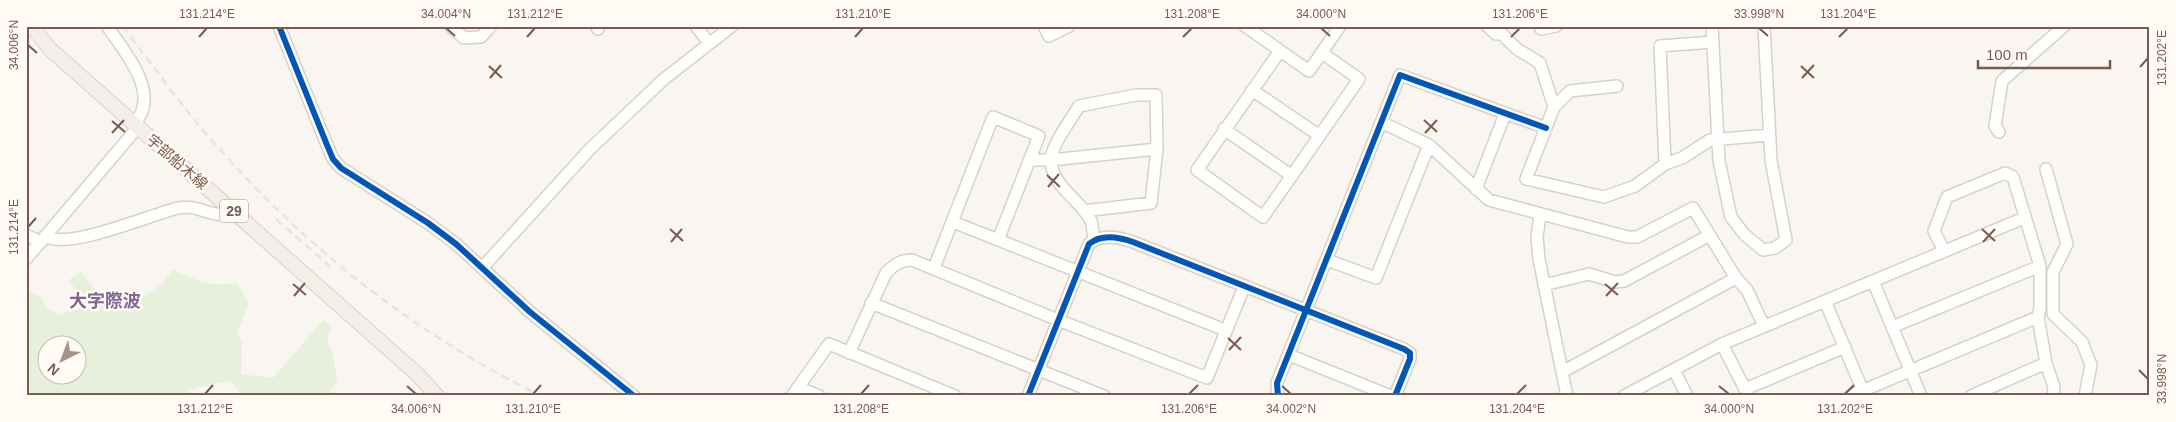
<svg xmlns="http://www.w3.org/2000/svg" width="2176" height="422" font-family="Arial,'Noto Sans JP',sans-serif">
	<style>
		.green { fill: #e7f0db; fill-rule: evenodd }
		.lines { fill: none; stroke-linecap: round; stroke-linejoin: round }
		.minor-casing { stroke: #d7d1cb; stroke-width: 14 }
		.major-casing { stroke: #dad1cc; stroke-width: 16 }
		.minor { stroke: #fefefd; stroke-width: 11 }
		.major { stroke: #f3eee8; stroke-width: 14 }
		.rail { stroke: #e6e3e7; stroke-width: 2.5; stroke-dasharray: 8 5; stroke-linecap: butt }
		.cycleway-casing { stroke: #fffaf3; stroke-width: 9 }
		.cycleway { stroke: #0057b8; stroke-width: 6 }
		.ticks { fill: none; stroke: #7a5c4d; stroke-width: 2 }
		.labels { text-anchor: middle; stroke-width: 5; stroke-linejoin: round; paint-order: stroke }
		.shield { fill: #fffaf3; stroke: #a28b7f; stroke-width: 1 }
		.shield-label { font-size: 14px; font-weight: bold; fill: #7a5c4d }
		.street-label { font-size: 15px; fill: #7a5c4d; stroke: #fffaf3 }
		.quarter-label { font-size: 18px; font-weight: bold; fill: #846695; stroke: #fffaf3 }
		.neatline { fill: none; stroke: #7a5c4d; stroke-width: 2 }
		.ticks-label { font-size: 12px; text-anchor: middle; fill: #7a5c4d }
	</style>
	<rect width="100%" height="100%" fill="#f9f5f0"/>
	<path class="green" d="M173 269C196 281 211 287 237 283L249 303 237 333 242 341 241 374 273 378 323 320 331 327 327 340 333 354 337 381 327 396H242L231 381 196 388 178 396H26V373L28 370 26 358V290L42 298 46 308 59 315 78 309 81 298 69 280 81 271 96 291 108 298 144 296 162 284ZM48 344H78V374H48Z"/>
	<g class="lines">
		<defs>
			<path id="minor" d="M107 26C125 52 162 94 134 124
				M279 26 327 145 333 159 341 168 428 223 456 244 530 312 634 396
				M450 26 464 38 481 37 491 26
				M596 26 598 29
				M696 26 709 43
				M1044 26 1049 36 1069 26
				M1245 26 1309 71 1340 26
				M1487 26 1496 34 1499 31 1517 49 1540 63 1554 107
				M1712 26 1719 161 1731 217 1744 234 1763 250 1775 248 1786 240 1771 160 1764 26
				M1541 29 1556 26
				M1280 51 1197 170 1263 217 1359 79 1322 53
				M1617 86 1570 91 1554 107 1526 179 1604 197 1635 186 1665 164 1682 158 1710 140 1769 135
				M1252 90 1320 136
				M1381 122 1429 145 1489 200 1628 237H1637L1693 208 1736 278 1747 290 1764 326
				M1224 129 1292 176
				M1999 132 1995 126 2002 81 2064 26
				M1029 160H1051L1157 149
				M1665 164 1660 46 1712 42
				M2046 169 2067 244 2053 272V314L2082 342 2091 365 2085 396
				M1476 189 1505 114
				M1084 211 1151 203 1157 149 1156 95H1136L1079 106C1071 120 1051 145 1051 161 1052 187 1081 200 1091 221 1093 227 1093 235 1094 240
				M1540 215 1537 237 1539 259 1567 396
				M953 222 1225 330
				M26 235 41 242
				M45 236C67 251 152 214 178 208 199 203 216 222 233 211
				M1944 251 1934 231 1947 197 2005 173 2013 177 2040 266V308L2038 317 2046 363 2054 387 2053 396
				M26 259 138 127
				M1327 260 1376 278 1429 145
				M482 268 590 149 664 79 732 26
				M934 268 993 117 1039 136 998 240
				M1873 281 1921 396
				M1544 285 1589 274 1615 282 1624 281 1708 236
				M1825 301 1865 396
				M871 303 1104 396
				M1892 327 2040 266
				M1722 344 1748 395
				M849 353 886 273C894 265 900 260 912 260L1058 320 1207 378 1244 287
				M1289 355 1391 396
				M1674 370 1687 396
				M1562 372 1736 278
				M798 387 819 396
				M1745 389 1845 347
				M792 396 829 344 955 396
				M1028 396 1089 244C1101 234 1119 237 1133 242L1404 349 1410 353V359L1395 396
				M1278 396 1277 383 1400 75 1546 128
				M1624 396 1722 344 2024 218
				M1850 396 2038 317
				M1971 396 2046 363"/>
			<path id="major" d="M31 26 51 50 417 374 437 396"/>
		</defs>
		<use href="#minor" class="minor-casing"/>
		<use href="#major" class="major-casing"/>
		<use href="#minor" class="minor"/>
		<use href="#major" class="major"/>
		<path class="rail" d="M123 26C136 45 151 63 164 81 265 215 390 321 541 396
			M276 219 333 269"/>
		<defs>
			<path id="cycleway" d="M279 26 327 145 333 159 341 168 428 223 456 244 530 312 634 396
				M1028 396 1089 244C1101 234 1119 237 1133 242L1404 349 1410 353V359L1395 396
				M1278 396 1277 383 1400 75 1546 128"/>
		</defs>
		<use href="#cycleway" class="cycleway-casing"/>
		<use href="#cycleway" class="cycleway"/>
	</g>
	<path class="ticks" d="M446 28 455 36M1321 28 1330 36M1759 28 1768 36M199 37 207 28M527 37 535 28M855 37 863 28M1183 37 1192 28M1511 37 1520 28M1839 37 1848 28M28 45 37 53M489 66 502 78M1801 66 1814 78M2140 67 2148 58M490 78 501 65M1802 78 1814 65M1424 120 1437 132M112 121 125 132M112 133 124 120M1425 133 1437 120M1047 175 1060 187M1048 187 1059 174M28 227 36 218M670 229 683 241M1982 229 1995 241M671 242 682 229M1983 242 1995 229M293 284 306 295M1605 284 1618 295M294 296 305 283M1606 296 1618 283M1228 338 1241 350M1229 350 1241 337M2139 370 2148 379M407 386 416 394M1282 386 1291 394M1719 386 1729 394M205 394 213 385M533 394 541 385M861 394 869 385M1189 394 1198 385M1517 394 1526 385M1845 394 1854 385"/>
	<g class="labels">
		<rect class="shield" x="220" y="199.5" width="28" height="23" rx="4"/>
		<g class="shield-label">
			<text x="234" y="216">29</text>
		</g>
		<g class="street-label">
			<text transform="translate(177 162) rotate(41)" y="5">宇部船木線</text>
		</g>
		<g class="quarter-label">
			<text x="105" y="307">大字際波</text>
		</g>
	</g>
	<rect width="2176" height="422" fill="none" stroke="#fffaf3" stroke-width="55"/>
	<g transform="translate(62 360) rotate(222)"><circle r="24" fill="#fffaf3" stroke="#cabbb1"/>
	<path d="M0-4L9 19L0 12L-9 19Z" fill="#a69286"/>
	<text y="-8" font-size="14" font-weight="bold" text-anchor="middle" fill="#7a5c4d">N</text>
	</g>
	<path d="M1978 60v8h132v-8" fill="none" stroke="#7a5c4d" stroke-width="2.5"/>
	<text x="1986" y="60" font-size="15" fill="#7a5c4d" stroke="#fffaf3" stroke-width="4" paint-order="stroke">100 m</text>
	<rect x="28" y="28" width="2120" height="366" class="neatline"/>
	<g class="ticks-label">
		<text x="207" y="18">131.214°E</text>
		<text x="446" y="18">34.004°N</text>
		<text x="535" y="18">131.212°E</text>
		<text x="863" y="18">131.210°E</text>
		<text x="1192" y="18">131.208°E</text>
		<text x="1321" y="18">34.000°N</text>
		<text x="1520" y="18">131.206°E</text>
		<text x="1759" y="18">33.998°N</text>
		<text x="1848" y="18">131.204°E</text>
		<text transform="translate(14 45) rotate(-90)" y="4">34.006°N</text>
		<text transform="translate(2162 58) rotate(-90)" y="4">131.202°E</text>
		<text transform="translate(14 227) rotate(-90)" y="4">131.214°E</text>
		<text transform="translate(2162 379) rotate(-90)" y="4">33.998°N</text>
		<text x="205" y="413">131.212°E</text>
		<text x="416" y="413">34.006°N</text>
		<text x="533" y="413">131.210°E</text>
		<text x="861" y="413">131.208°E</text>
		<text x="1189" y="413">131.206°E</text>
		<text x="1291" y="413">34.002°N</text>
		<text x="1517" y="413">131.204°E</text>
		<text x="1729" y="413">34.000°N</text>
		<text x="1845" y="413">131.202°E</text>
	</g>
</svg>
